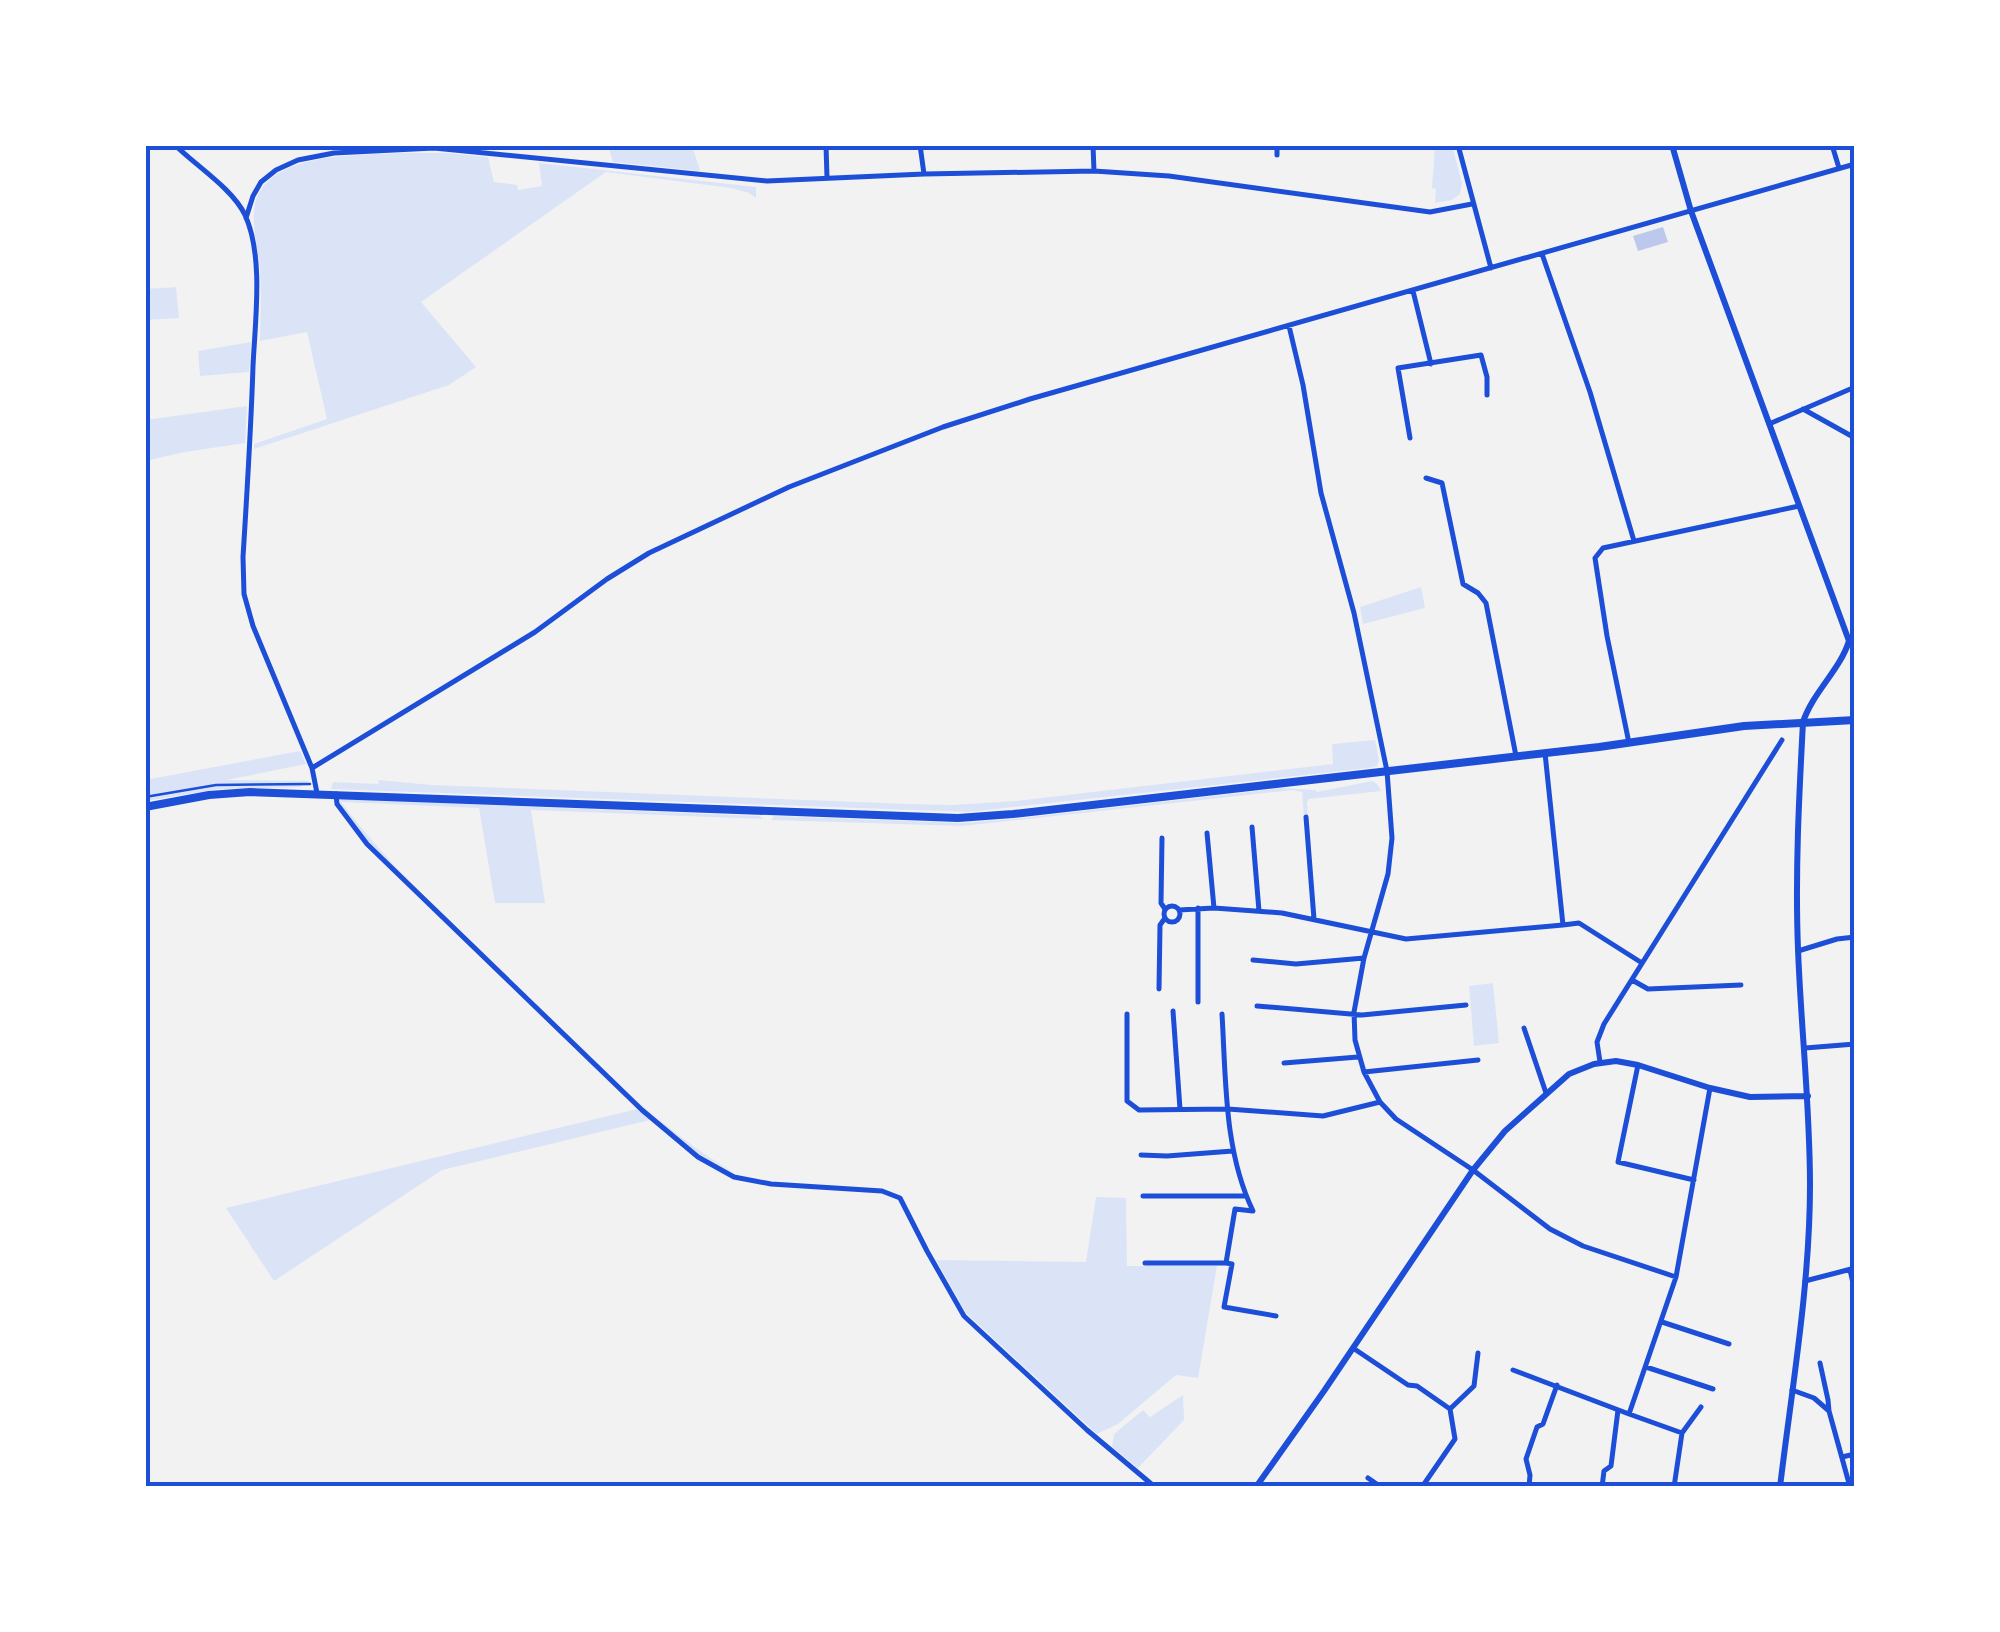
<svg xmlns="http://www.w3.org/2000/svg" width="2000" height="1632" font-family="'PT Sans',sans-serif">
	<style>
		.green { fill: #dbe4f7 }
		.building { fill: #bdc9ec }
		.lines { fill: none; stroke-linecap: round; stroke-linejoin: round }
		.path { stroke: #1d4ed8; stroke-width: 2.5 }
		.minor { stroke: #1d4ed8; stroke-width: 5 }
		.tertiary { stroke: #1d4ed8; stroke-width: 6 }
		.secondary { stroke: #1d4ed8; stroke-width: 8 }
		.neatline { fill: none; stroke: #1d4ed8; stroke-width: 4 }
	</style>
	<rect width="100%" height="100%" fill="#f2f2f2"/>
	<path class="green" d="M608 145H692L700 171 613 162Z
		M1435 145H1452L1462 183 1460 194 1452 200 1435 203 1436 189 1432 188Z
		M399 153H446L488 157 494 182 517 185 518 190 542 186 539 163 756 187V198L749 193 731 188 606 172 421 302 476 367 449 385 254 449V444L327 419 307 332 260 341C260 318 262 294 260 271 259 251 252 230 254 210 261 151 356 156 399 153Z
		M176 287 179 318 145 320V289Z
		M251 342 249 372 200 376 198 351Z
		M247 406 245 443 185 452 145 461V420Z
		M1421 587 1425 608 1363 624 1360 607Z
		M1375 740 1379 760 1377 766 1369 768 968 812 331 789 333 782 379 784 378 780 432 785 907 804 953 805 1015 801 1333 764 1332 744Z
		M300 751 306 764 227 780 309 781 300 787 220 789 145 801V780Z
		M1372 781 1377 784 1381 791 1309 799 1307 802 1308 818H1304L1302 792 1293 790 962 826 771 820 774 816 962 823 1014 819 1282 788 1315 790 1317 792Z
		M342 799 760 816 763 819 531 810 545 903H495L479 808 341 802C393 871 458 929 521 989 586 1053 655 1127 735 1173L700 1155 644 1108 368 842 341 807 340 801Z
		M1493 983 1499 1043 1474 1046 1469 986Z
		M637 1109 650 1120 442 1170 274 1281 226 1208Z
		M1096 1197 1126 1198 1127 1266H1217L1198 1378 1176 1375 1118 1424 1097 1434 966 1313 936 1260 1086 1262Z
		M1183 1395 1184 1420 1138 1468 1112 1447 1114 1434 1143 1410 1150 1417Z"/>
	<path class="building" d="M1663 227 1668 242 1638 251 1633 236Z"/>
	<g class="lines">
		<path class="path" d="M145 797 216 785 310 784"/>
		<path class="minor" d="M175 145C195 165 233 189 245 215 264 256 255 322 253 366 251 430 247 493 243 557L244 594 253 626 312 768 317 793
			M826 145 827 178
			M920 145 924 174
			M1093 145 1094 171
			M1277 145V155
			M1458 145 1491 268
			M1832 145 1839 168
			M246 218 253 196 261 182 276 170 298 160 334 153 434 148 767 181 924 174 1094 171 1169 176 1430 212 1472 204
			M1542 254 1590 392 1634 541
			M1413 291 1431 364
			M1289 326 1303 385 1321 493 1354 613 1387 771 1392 838 1388 874 1364 958 1354 1012 1355 1040 1364 1072 1380 1102 1396 1119 1473 1170 1550 1229 1583 1246 1676 1277
			M1803 409 1855 438
			M1769 424 1855 387
			M1410 438 1398 368 1481 355 1487 377V395
			M1426 478 1442 483 1463 584 1478 593 1486 603 1516 756
			M1629 743 1607 636 1595 558 1603 548 1799 506
			M312 768 535 632 607 579 649 553 789 487 943 427 1030 399 1855 164
			M336 794 337 804 367 844 642 1110 698 1157 734 1177 771 1184 882 1191 900 1198 927 1251 964 1316 1087 1430 1155 1487
			M1306 817 1314 919
			M1252 827 1259 911
			M1207 833 1214 908
			M1162 838 1161 903 1165 909
			M1164 914a8 8 0 1 1 16 0a8 8 0 1 1-16 0Z
			M1179 910 1214 908 1282 913 1406 939 1563 925 1545 753
			M1563 925 1579 923 1642 963
			M1798 951 1837 939 1855 937
			M1253 960 1296 964 1364 958
			M1632 980 1648 989 1741 985
			M1159 989 1160 925 1165 918
			M1198 1002V908
			M1257 1006 1362 1015 1466 1005
			M1173 1011 1180 1109
			M1127 1014V1101L1139 1110 1228 1109 1323 1116 1380 1102
			M1524 1028 1546 1093
			M1805 1048 1855 1044
			M1600 1062 1597 1042 1604 1024 1782 740
			M1284 1063 1358 1057
			M1638 1065 1618 1162 1694 1180
			M1364 1072 1478 1060
			M1141 1155 1167 1156 1233 1151
			M1143 1196H1246
			M1145 1263H1226L1235 1209 1253 1211C1224 1151 1226 1080 1222 1014
			M1226 1263 1232 1264 1224 1307 1276 1316
			M1850 1270 1855 1292
			M1805 1281 1855 1268
			M1662 1322 1729 1344
			M1353 1348 1408 1385 1417 1386 1450 1409 1455 1439 1422 1487
			M1820 1363 1828 1400 1829 1411
			M1646 1367 1713 1389
			M1513 1370 1629 1414 1676 1277 1710 1088
			M1792 1390 1814 1398 1829 1411 1850 1487
			M1450 1409 1474 1386 1478 1353
			M1629 1414 1682 1433 1674 1487
			M1682 1433 1701 1407
			M1842 1457 1855 1454
			M1368 1478 1381 1487
			M1529 1487 1530 1475 1526 1459 1537 1427 1543 1424 1557 1385
			M1602 1487 1604 1471 1611 1466 1618 1410"/>
		<path class="tertiary" d="M1672 145 1691 211 1849 641C1840 670 1813 692 1803 722 1799 797 1795 874 1798 949 1801 1028 1810 1106 1810 1185 1810 1285 1792 1387 1780 1487
			M1256 1487 1324 1391 1473 1170 1505 1131 1569 1074 1594 1064 1616 1061 1638 1065 1710 1088 1750 1097 1808 1096"/>
		<path class="secondary" d="M145 807 209 795 250 792 958 818 1013 814 1599 747 1744 726 1855 720"/>
	</g>
	<rect width="2000" height="1632" fill="none" stroke="#ffffff" stroke-width="295"/>
	<rect x="148" y="148" width="1704" height="1336" class="neatline"/>
</svg>
